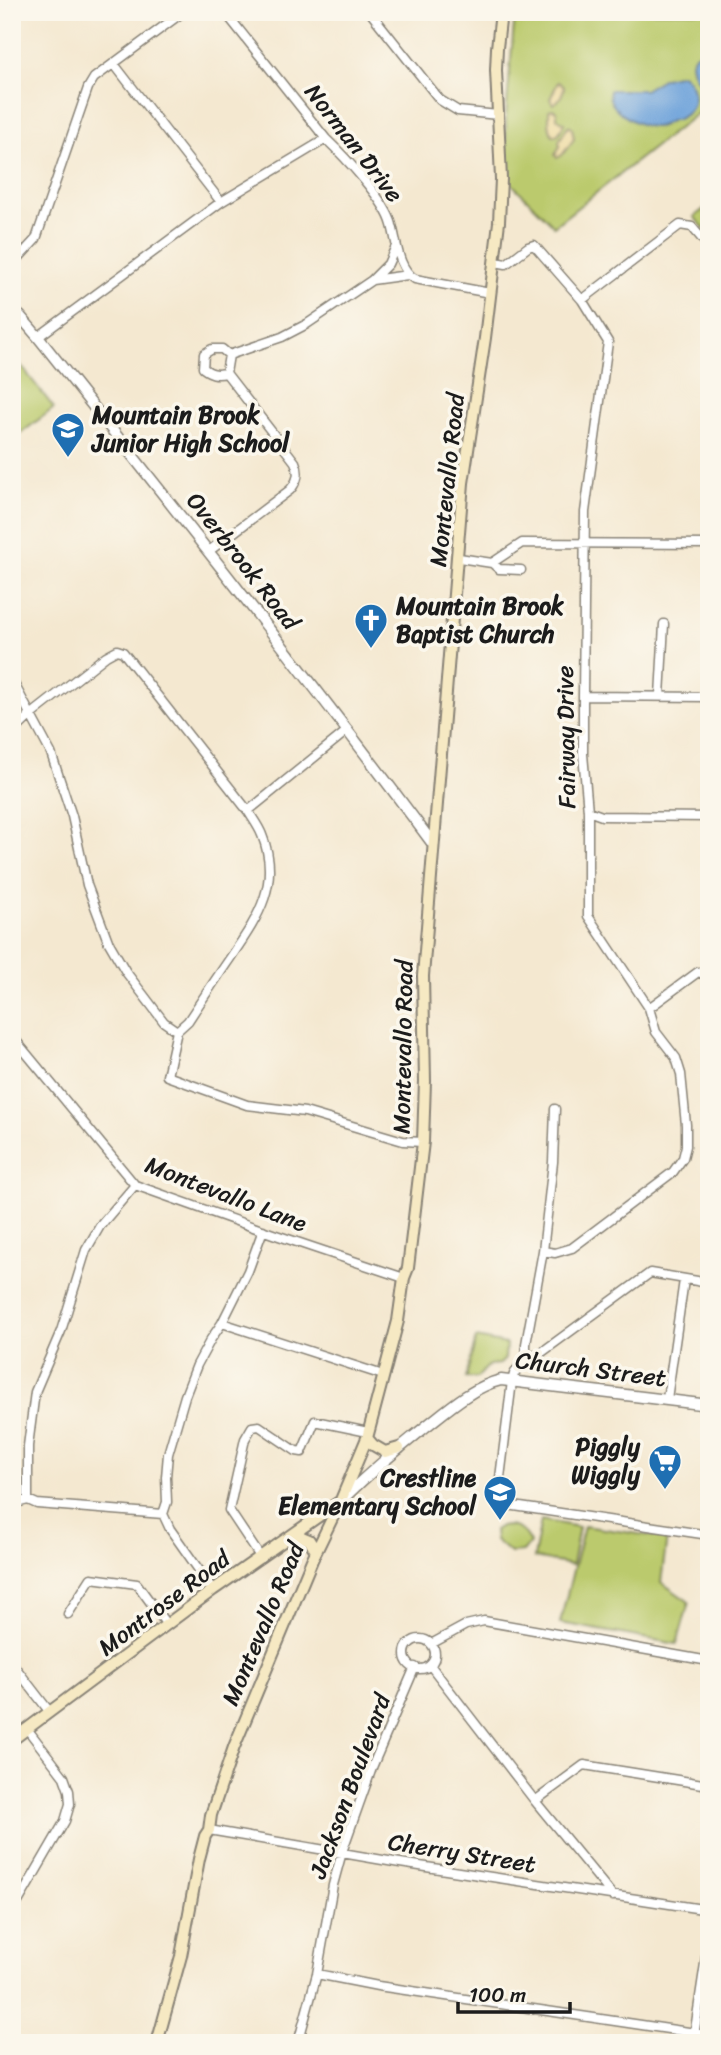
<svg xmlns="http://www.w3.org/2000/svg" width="721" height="2055" font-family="Sriracha,sans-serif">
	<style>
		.green { fill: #bbca6d; stroke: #6c7344; stroke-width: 2 }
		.sand { fill: #eeda9e; stroke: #857b5d; stroke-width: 2 }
		.water { fill: #6da2da; stroke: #445f7b; stroke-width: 2 }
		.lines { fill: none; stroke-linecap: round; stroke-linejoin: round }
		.minor-casing { stroke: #888276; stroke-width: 11 }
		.tertiary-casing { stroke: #888276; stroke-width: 13 }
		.secondary-casing { stroke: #888276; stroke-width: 14 }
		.minor { stroke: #fff; stroke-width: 8 }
		.tertiary { stroke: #fff; stroke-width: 10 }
		.secondary { stroke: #f6e9c3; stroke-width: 10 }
		.labels { text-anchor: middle; stroke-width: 7; stroke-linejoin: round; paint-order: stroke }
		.street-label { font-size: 24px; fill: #1c1c1c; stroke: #fbf7ec }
		.poi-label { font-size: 24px; font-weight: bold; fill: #1c1c1c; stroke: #fbf7ec; text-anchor: start }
	</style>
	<rect width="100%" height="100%" fill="#fbf7ec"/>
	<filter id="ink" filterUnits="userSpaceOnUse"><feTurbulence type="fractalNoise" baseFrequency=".0143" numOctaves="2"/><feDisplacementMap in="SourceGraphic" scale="14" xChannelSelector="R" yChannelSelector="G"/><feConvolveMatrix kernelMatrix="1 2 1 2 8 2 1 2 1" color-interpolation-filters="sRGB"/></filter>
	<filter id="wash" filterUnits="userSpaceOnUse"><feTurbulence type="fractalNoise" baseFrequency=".00686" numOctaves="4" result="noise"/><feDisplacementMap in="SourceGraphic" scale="28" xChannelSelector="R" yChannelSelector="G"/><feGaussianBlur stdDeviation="1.57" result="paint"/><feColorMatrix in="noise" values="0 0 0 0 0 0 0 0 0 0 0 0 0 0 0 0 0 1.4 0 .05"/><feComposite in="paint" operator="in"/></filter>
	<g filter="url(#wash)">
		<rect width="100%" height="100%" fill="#f4e8d0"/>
		<path class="green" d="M515 12H709V116L703 109 554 226 506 178V116Z
			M709 205V234L694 217Z
			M15 358 54 408 12 440V360Z
			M476 1338 506 1344 505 1359 500 1364 489 1365 477 1378H466Z
			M541 1520 579 1527 572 1565 534 1558Z
			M507 1526C519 1527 525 1532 530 1543L523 1552 510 1553 495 1540 494 1530 499 1527Z
			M584 1526 667 1538 661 1582 689 1602 677 1644 560 1623Z"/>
		<path class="sand" d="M558 82 564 86C564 92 559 102 553 104L550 99Z
			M553 109 557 112V118L564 123 559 133 554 136C548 132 549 118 549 110Z
			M568 126 572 128 574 139 562 155 557 158 555 155 560 146 559 141Z"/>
		<path class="water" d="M709 45V90C697 84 692 75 691 62L695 55Z
			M682 74C697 86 699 108 680 118 673 122 678 118 670 121 665 124 661 127 655 127 639 128 604 108 610 90H644L664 78Z"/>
	</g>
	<g filter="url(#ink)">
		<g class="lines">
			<defs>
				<path id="minor" d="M225 12 326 139C345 157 386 201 392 225 397 243 398 269 415 279L490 293
					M370 12 440 100 458 111 498 115
					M114 64 221 202
					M495 262 506 264 528 247 534 245 582 300 608 342 585 512 583 696V754L588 811V916L649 1008 656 1032 676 1058 681 1074 686 1125V1146L683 1158 673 1172 572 1248 555 1253 543 1251
					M12 265 36 239 88 88 94 78 183 12
					M372 280 388 264 396 246
					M582 300 680 225 692 227 709 247
					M38 337 221 202 326 139
					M229 355 282 337 307 324 372 280 408 275
					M226 373C216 375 211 374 203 368L204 354 212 349H222L229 355
					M209 551 290 490C298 481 300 473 295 462L226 373 229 355
					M459 558 492 563 522 543 709 544
					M492 563 499 569 521 570
					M12 680 51 753 72 816 87 885 108 941 126 972 164 1022 177 1031
					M583 696 709 697
					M660 696 664 624
					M12 733 32 714 106 656 117 650 123 652 248 811C253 819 259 827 262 835 281 882 259 916 233 954 218 976 203 998 188 1021L177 1031 167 1076 247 1105 305 1112 403 1141 423 1142
					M248 811 348 730
					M588 811 602 816 709 817
					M649 1008 698 972 709 976
					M12 1036 135 1185 273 1234 404 1278
					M555 1109 553 1162 543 1251 526 1344V1356L514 1374 512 1381 497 1502 500 1504 709 1535
					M222 1323 383 1375
					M526 1356 538 1355 650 1273 709 1283
					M667 1399 684 1280
					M28 1500V1446L35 1392 61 1331 86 1250 100 1226 135 1185
					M12 1504 28 1500 37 1504 163 1514
					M163 1514 167 1502 166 1477 168 1454 185 1396 197 1365 211 1339 222 1323 248 1271 263 1230
					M163 1514 170 1529 213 1590
					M261 1558 229 1510 245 1439 252 1427 259 1426 296 1451 302 1452 315 1421 368 1432
					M68 1614 91 1578 137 1584 167 1625
					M405 1654a15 15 0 1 1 30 0a15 15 0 1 1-30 0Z
					M431 1644 466 1625 484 1621 709 1661
					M12 1663 49 1711
					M430 1665 535 1801 613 1896
					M535 1801 584 1765 709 1785
					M209 1830 400 1863 709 1910
					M18 1902 65 1821 70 1804 69 1791 64 1777 28 1730
					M317 1974 378 1986 709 2035
					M298 2043 317 1974 333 1885 342 1852 373 1765 415 1667
					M693 2043 709 1937"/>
				<path id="tertiary" d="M12 314 20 316 38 337C172 505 305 672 433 844
					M343 1499C368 1473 396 1451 424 1428 447 1410 472 1387 501 1380L709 1405"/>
				<path id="secondary" d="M367 1438 373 1445 385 1452 399 1448
					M294 1534 309 1540 316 1551
					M12 1740 213 1590 339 1502
					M157 2043 181 1956 199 1859 205 1836 209 1830 211 1815 234 1747 312 1560 341 1500 367 1438 398 1321 404 1278 408 1268 423 1142 425 1081 423 976 463 483 485 338 499 222 501 179 496 70 497 48 501 12"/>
			</defs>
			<use href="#minor" class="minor-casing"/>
			<use href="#tertiary" class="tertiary-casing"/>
			<use href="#secondary" class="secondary-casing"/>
			<use href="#minor" class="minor"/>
			<use href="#tertiary" class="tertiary"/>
			<use href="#secondary" class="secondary"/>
		</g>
	</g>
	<defs>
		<symbol id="school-pin" viewBox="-11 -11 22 30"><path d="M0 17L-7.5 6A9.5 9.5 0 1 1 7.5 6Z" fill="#1f6fb2" stroke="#fbf7ec"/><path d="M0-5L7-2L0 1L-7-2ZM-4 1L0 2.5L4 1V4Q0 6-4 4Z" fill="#fff"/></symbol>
		<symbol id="church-pin" viewBox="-11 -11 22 30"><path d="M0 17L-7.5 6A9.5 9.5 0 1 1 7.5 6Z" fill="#1f6fb2" stroke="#fbf7ec"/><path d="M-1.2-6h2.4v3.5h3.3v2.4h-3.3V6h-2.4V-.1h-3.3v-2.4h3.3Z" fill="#fff"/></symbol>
		<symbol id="supermarket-pin" viewBox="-11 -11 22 30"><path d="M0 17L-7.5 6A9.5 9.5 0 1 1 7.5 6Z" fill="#1f6fb2" stroke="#fbf7ec"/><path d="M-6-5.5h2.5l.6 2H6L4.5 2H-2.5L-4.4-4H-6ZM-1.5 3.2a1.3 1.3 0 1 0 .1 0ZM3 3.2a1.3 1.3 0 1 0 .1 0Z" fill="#fff"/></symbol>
	</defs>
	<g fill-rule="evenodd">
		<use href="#school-pin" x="49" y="410" width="38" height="52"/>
		<use href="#church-pin" x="352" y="601" width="38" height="52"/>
		<use href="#supermarket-pin" x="646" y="1442" width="38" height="52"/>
		<use href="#school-pin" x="481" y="1473" width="38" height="52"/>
	</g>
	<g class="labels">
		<g class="street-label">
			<text transform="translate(354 143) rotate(52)" y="8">Norman Drive</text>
			<text transform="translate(447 480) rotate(-84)" y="8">Montevallo Road</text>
			<text transform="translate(243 561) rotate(52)" y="8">Overbrook Road</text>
			<text transform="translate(566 737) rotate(-91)" y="8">Fairway Drive</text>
			<text transform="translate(403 1047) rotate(-89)" y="8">Montevallo Road</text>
			<text transform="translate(226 1194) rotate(21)" y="8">Montevallo Lane</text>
			<text transform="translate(591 1369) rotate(7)" y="8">Church Street</text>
			<text transform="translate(164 1603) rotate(-37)" y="8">Montrose Road</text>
			<text transform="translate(263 1624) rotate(-67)" y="8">Montevallo Road</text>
			<text transform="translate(350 1786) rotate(-70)" y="8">Jackson Boulevard</text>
			<text transform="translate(462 1853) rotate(9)" y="8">Cherry Street</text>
		</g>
		<g class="poi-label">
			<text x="92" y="423">Mountain Brook<tspan x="92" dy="28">Junior High School</tspan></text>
			<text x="396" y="614">Mountain Brook<tspan x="396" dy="28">Baptist Church</tspan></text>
			<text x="640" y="1455" text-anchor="end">Piggly<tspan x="640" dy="28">Wiggly</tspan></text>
			<text x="476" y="1486" text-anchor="end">Crestline<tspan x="476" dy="28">Elementary School</tspan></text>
		</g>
	</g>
	<rect width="721" height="2055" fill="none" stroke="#fbf7ec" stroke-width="42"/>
	<path d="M458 2002v10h112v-10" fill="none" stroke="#1c1c1c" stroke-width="3.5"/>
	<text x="469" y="2002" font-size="21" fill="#1c1c1c" stroke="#fbf7ec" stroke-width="5" paint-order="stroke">100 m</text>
</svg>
